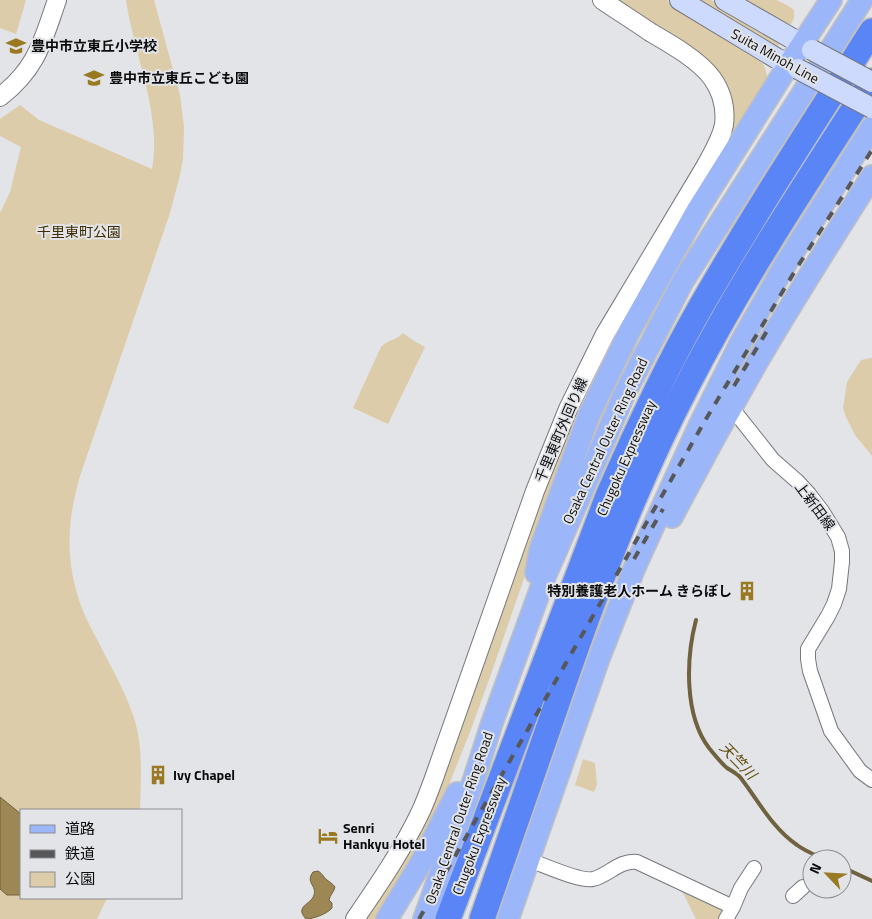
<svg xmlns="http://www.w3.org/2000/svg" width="872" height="919" font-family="'Titillium Web','Noto Sans JP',sans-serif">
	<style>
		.green { fill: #dccca9 }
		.water { fill: #9d8754; stroke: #71623f }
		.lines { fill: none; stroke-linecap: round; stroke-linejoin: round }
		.stream { stroke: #71623f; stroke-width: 4 }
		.minor-casing { stroke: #76787c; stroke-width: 16 }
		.tertiary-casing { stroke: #76787c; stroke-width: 20 }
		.secondary-casing { stroke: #76787c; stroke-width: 22 }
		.primary-casing { stroke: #c0c0c0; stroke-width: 24 }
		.motorway-casing { stroke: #c0c0c0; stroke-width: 28 }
		.minor { stroke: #fff; stroke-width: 14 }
		.tertiary { stroke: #fff; stroke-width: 18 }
		.secondary { stroke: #cedafd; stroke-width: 20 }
		.primary { stroke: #9cb6fa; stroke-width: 21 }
		.motorway { stroke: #5a85f7; stroke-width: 25 }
		.rail { stroke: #57575a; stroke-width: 4; stroke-dasharray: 9 9; stroke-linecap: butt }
		.secondary-bridge-casing { stroke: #76787c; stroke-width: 22; stroke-linecap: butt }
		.secondary-bridge { stroke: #cedafd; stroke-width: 20 }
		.labels { text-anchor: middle; stroke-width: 4; stroke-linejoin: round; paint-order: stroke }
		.poi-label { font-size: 14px; font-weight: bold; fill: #0b0b0d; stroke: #e2e4e8; text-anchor: start }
		.street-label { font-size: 14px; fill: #0b0b0d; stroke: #e2e4e8 }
		.park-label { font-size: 14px; fill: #3c2c00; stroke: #e2e4e8 }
		.water-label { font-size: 15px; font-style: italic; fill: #634c0a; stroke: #e2e4e8 }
	</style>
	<rect width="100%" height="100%" fill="#e2e4e8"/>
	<path class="green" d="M0 0H26L16 34 0 28Z
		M126 0H154L180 95 184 126 183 159 180 175 170 213 80 476C66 524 65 564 83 611 89 626 98 640 105 655 116 676 128 698 135 721 143 749 141 779 140 808L139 810H21V898H107L97 919H0V213L10 192 21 147 0 136V119L20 105 39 120 152 169C162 114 134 55 126 0Z
		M613 0H667L755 54C764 63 768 71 767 84L728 141C737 117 734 98 721 76Z
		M696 0H711L781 42 777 48Z
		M743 0H776L787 5 794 10V18L791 24 780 22Z
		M630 303 541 529 490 677 470 732 438 812 381 919H363L400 868 414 840 547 476 580 398Z
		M403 333 414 341 425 347 388 424 353 408 381 347C387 340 397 340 403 333Z
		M872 358V456L855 435 846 417 843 408 847 382 861 360Z
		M583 759 595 763 597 785 594 792 575 785Z
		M681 889 722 909 724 914 721 919H696Z"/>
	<path class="water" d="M0 797 21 814V895H7L0 889Z
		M318 871C323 874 324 878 327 880 331 883 333 884 335 887 334 892 330 895 329 900L332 903V908C327 914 313 919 306 919 294 906 311 905 314 895 317 885 305 883 313 872Z"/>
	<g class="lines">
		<path class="stream" d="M696 620C686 658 684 715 709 748 714 754 721 763 727 768 732 771 736 773 740 777 758 800 772 828 797 845 805 851 815 855 824 859
			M842 867 872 881"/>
		<defs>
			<path id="minor" d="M731 407 773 460 797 481 809 494 822 511 838 537 842 551V562L839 589 834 604 828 616 808 649V659L810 671 831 731 860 771 872 780
				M529 860C544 865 580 882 593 879 609 875 619 860 637 862L733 907
				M793 896 803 887
				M726 919 733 907 741 888 754 868"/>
			<path id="tertiary" d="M0 97C37 68 42 43 57 0
				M355 919C379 884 403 849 421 811 426 800 430 789 434 778L535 491 568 409 605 334 705 167C712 154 721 140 724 125 726 108 722 92 712 78 699 60 669 43 650 32 634 21 618 11 602 0"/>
			<path id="secondary" d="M680 0 776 58 798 69
				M725 0 812 50"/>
			<path id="primary" d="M672 517C699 465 727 414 756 364 793 300 833 238 872 176
				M536 573 540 550 589 415 630 330 698 209 789 64 831 0
				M387 919 421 863 457 793
				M424 919 474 779 492 723 546 574 624 395 683 281 862 0
				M508 919 599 658 634 569 700 424 741 342 785 265 872 127"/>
			<path id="motorway" d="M448 919 608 496C636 432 665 369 700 308 754 214 813 123 872 31
				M482 919C506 850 530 781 554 712 592 600 633 489 688 384 742 279 808 180 872 81"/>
		</defs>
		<use href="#minor" class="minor-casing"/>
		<use href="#tertiary" class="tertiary-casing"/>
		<use href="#secondary" class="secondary-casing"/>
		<use href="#primary" class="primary-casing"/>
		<use href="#motorway" class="motorway-casing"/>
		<use href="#minor" class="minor"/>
		<use href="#tertiary" class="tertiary"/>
		<use href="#secondary" class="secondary"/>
		<use href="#primary" class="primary"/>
		<use href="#motorway" class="motorway"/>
		<path class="rail" d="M734 386 770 326
			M634 559 663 509
			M419 919 706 419 798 266 872 150"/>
		<defs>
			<path id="secondary-bridge" d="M812 50 872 82
				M798 69 872 108"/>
		</defs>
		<use href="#secondary-bridge" class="secondary-bridge-casing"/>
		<use href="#secondary-bridge" class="secondary-bridge"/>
	</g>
	<defs>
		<symbol id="school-bare" viewBox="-9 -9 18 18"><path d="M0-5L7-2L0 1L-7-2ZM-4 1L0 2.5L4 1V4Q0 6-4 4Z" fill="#997922" stroke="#e2e4e8" stroke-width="2.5" paint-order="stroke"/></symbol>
		<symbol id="building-bare" viewBox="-9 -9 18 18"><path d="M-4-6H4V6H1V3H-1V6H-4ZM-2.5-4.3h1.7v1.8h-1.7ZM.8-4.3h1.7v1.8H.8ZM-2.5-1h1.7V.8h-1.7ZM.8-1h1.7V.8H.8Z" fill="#997922" stroke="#e2e4e8" stroke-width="2.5" paint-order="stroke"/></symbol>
		<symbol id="hotel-bare" viewBox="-9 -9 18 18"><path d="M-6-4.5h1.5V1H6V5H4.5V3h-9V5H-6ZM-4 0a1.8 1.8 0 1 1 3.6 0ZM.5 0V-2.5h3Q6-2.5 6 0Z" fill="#997922" stroke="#e2e4e8" stroke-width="2.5" paint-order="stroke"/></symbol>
	</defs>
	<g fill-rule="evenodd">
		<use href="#school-bare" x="2" y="32" width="28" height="28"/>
		<use href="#school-bare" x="80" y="64" width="28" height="28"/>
		<use href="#building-bare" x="733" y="577" width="28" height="28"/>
		<use href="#building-bare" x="144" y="761" width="28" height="28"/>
		<use href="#hotel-bare" x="314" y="822" width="28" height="28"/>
	</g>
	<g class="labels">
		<g class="poi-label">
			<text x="31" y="51">豊中市立東丘小学校</text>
			<text x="109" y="83">豊中市立東丘こども園</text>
			<text x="732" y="596" text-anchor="end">特別養護老人ホーム きらぼし</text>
			<text x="173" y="780">Ivy Chapel</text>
			<text x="343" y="833">Senri<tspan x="343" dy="16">Hankyu Hotel</tspan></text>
		</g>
		<g class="street-label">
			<text transform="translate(775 56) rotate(29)" y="5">Suita Minoh Line</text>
			<text transform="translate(561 430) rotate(-67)" y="5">千里東町外回り線</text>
			<text transform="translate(605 441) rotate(-65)" y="5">Osaka Central Outer Ring Road</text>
			<text transform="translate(626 458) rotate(-66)" y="5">Chugoku Expressway</text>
			<text transform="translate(815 506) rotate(53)" y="5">上新田線</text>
			<text transform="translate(459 818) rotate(-71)" y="5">Osaka Central Outer Ring Road</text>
			<text transform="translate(479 836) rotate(-69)" y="5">Chugoku Expressway</text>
		</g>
		<g class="park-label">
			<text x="79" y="237">千里東町公園</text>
		</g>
		<g class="water-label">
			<text transform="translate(738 761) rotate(46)" y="5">天竺川</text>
		</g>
	</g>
	<rect x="20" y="809" width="162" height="90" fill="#e2e4e8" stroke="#8c8d90"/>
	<rect x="30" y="825" width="25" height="8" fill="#9cb6fa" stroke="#8c8d90"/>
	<text x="65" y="834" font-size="15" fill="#0b0b0d">道路</text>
	<rect x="30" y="850" width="25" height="8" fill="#57575a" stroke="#8c8d90"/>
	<text x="65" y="859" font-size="15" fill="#0b0b0d">鉄道</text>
	<rect x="30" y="872" width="25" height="15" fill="#dccca9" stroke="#8c8d90"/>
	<text x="65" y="884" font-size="15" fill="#0b0b0d">公園</text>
	<g transform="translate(827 874) rotate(295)"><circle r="24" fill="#e2e4e8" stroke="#8c8d90"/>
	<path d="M0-4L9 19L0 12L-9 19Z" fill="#997922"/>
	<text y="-8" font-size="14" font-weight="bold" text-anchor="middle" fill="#0b0b0d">N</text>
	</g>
</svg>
